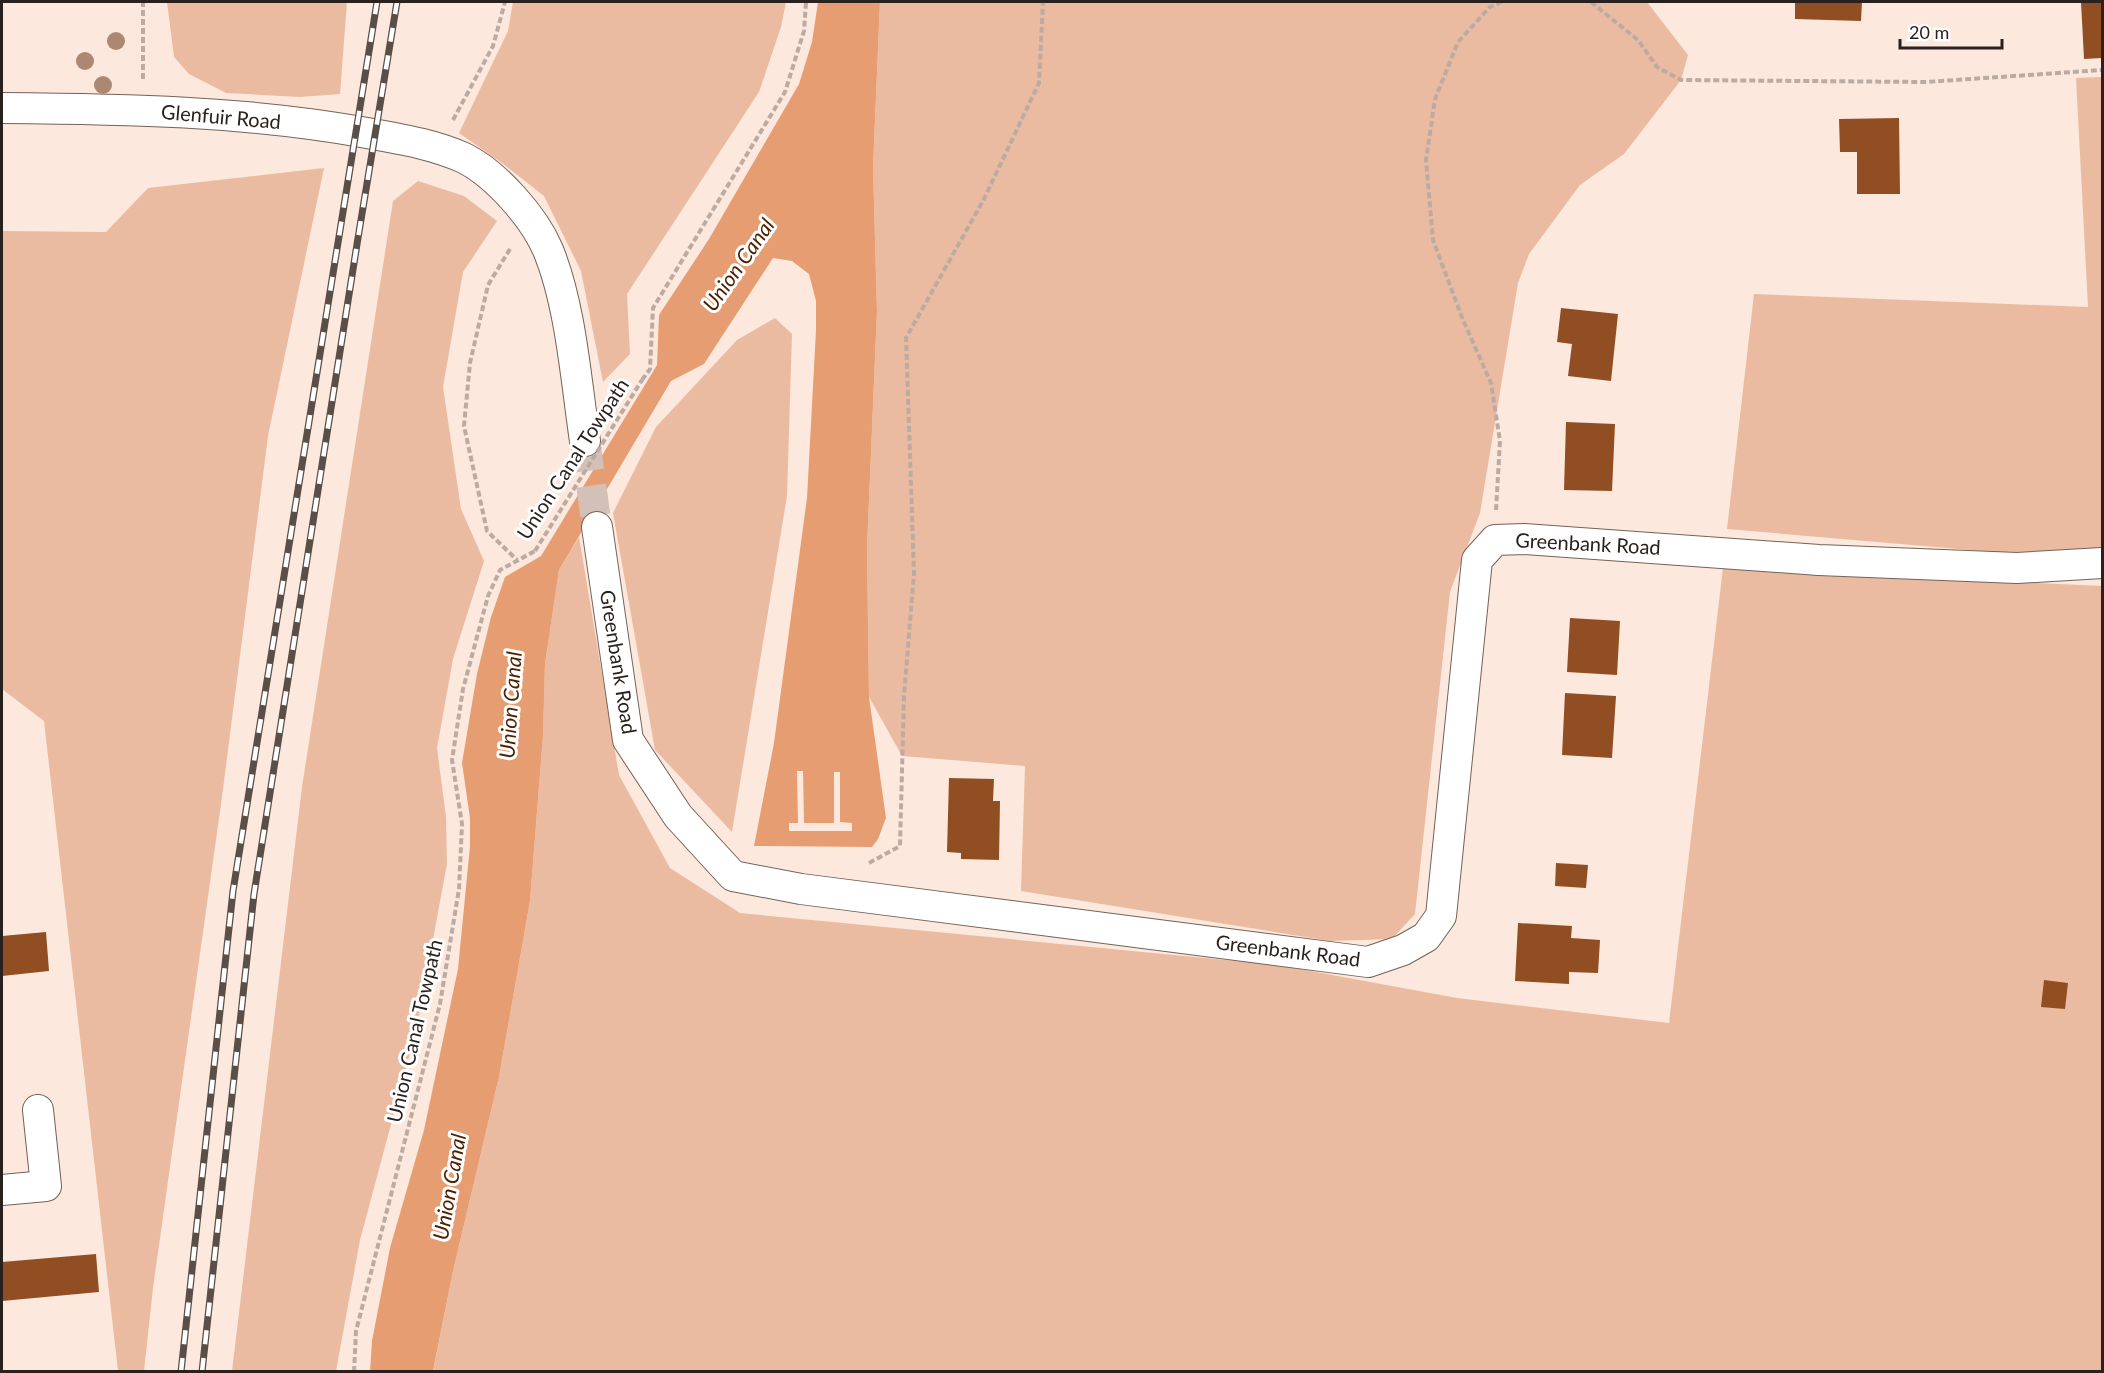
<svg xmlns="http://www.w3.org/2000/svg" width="2104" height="1373" font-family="Lato,sans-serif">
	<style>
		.green { fill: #ebbba1 }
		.water { fill: #e79d72 }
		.pier { fill: #fde8dd }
		.building { fill: #914e23 }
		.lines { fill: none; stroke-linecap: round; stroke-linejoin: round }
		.minor-tunnel { stroke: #d3c0b7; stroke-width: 30; stroke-dasharray: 30 15; stroke-linecap: butt }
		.minor-casing { stroke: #736258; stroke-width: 32 }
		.path { stroke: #bcaba3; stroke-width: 4; stroke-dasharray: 6 3; stroke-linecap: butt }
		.minor { stroke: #fff; stroke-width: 30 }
		.rail-casing { stroke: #594e48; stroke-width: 7 }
		.rail { stroke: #fff; stroke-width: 4.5; stroke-dasharray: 14; stroke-linecap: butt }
		.path-bridge { stroke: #bcaba3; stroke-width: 4; stroke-dasharray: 6 3; stroke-linecap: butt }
		.tree { fill: #ac8872 }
		.labels { text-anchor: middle; stroke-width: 6; stroke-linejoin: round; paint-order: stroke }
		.street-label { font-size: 20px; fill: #29211d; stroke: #fff }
		.water-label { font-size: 21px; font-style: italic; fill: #502100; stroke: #fff }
	</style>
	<rect width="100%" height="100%" fill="#fde8dd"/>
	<path class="green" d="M167 2H347L340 94 300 97 226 93 189 74 174 57Z
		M513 2H786L781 27 759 92 627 294 630 354 603 382 581 271 544 196 502 163 459 133 508 31Z
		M880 2H1647L1688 55 1681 80 1624 154 1580 185 1529 254 1518 283 1480 513 1450 592 1415 914 1392 939 1330 941 1021 891 1025 766 902 756 869 697 867 547 877 311 873 168Z
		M2102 77V549L2017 554 1727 529 1754 294 2088 307 2076 78Z
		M324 168 268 436 222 797 153 1288 144 1371H118L44 721 2 689V231L106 232 148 188Z
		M418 181 464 196 497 221 463 272 443 387 461 509 484 561 453 659 437 748 446 817 447 864 416 1031 360 1240 336 1371H232L302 787 393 201Z
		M775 318 792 334 787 496 732 832 655 750 613 513 656 427 737 340Z
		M579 537 619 775 670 868 740 913 1278 965 1457 998 1669 1023 1723 568 2102 586V1371L433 1372 453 1271 499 1077 530 901 543 736 545 664 559 570Z"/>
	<path class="water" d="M818 2H880L873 168 877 311 867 547 869 697 886 818 878 839 872 847 754 846 774 743 807 498 816 330V301L809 274 792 261 773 258 704 364 671 381 559 570 545 664 543 736 530 901 499 1077 453 1271 433 1371 370 1372 372 1341 390 1248 424 1130 458 969 470 846V818L462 763 477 674 491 617 505 577 541 556 657 365 659 315 709 239 799 84 812 42Z"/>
	<path class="pier" d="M797 771H803L804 823H834V772H840V822L852 823V831H789V823H798Z"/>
	<path class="building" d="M1795 2H1862L1861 21 1795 19Z
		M2081 2H2102V58L2084 59Z
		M1899 118 1900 194H1857V152H1840L1839 119Z
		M1561 308 1618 314 1611 381 1568 376 1572 344 1557 342Z
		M1566 422 1615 424 1612 491 1564 490Z
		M1570 618 1620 621 1617 675 1567 672Z
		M1565 693 1616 696 1612 758 1562 755Z
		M949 778 994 779 993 801H1000L999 860 961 859V853L947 852Z
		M1556 863 1588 865 1586 888 1555 886Z
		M1518 923 1572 926 1571 938 1600 940 1598 973 1569 972V984L1515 981Z
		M46 932 49 971 2 976V936Z
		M2044 980 2068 983 2065 1009 2041 1007Z
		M96 1254 99 1292 2 1301V1262Z"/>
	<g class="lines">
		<path class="minor-tunnel" d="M585 441 597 527"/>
		<defs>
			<path id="minor" d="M2 108C123 109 247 111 367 133 400 139 433 144 464 158 496 174 534 217 548 250 571 306 576 381 585 441
				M597 527 628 740 678 816 733 876 801 889 1368 962 1403 950 1426 937 1441 916 1477 560 1495 540 1524 539 1819 560 2017 568 2102 563
				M2 1190 46 1186 38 1110"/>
		</defs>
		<use href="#minor" class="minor-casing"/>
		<path class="path" d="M1591 2 1638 40 1657 67 1681 80 1926 82 2102 70
			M143 79V2
			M453 120 493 46 505 2
			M510 249 488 285 470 363 464 426 487 531 517 560
			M642 380 650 369 653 308 785 92 804 31 806 2
			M1496 510 1500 441 1491 383 1463 320 1433 240 1426 160 1435 99 1458 42 1490 7 1502 2
			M869 863 900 846 904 696 914 573 906 338 984 199 1039 83 1043 2
			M354 1372 356 1331 440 1004 459 889 462 824 452 760 463 689 488 596 500 570 535 551"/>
		<use href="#minor" class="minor"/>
		<defs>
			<path id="rail" d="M181 1372 233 891 377 2
				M202 1372 254 894 358 238 397 2"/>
		</defs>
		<use href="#rail" class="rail-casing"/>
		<use href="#rail" class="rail"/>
		<path class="path-bridge" d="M535 551 642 380"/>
	</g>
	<g class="tree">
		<circle cx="116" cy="41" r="9"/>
		<circle cx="85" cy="61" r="9"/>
		<circle cx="103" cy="85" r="9"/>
	</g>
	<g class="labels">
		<g class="street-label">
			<text transform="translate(221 117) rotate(5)" y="7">Glenfuir Road</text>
			<text transform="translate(573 459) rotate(-57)" y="7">Union Canal Towpath</text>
			<text transform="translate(1588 544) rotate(3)" y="7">Greenbank Road</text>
			<text transform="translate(618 662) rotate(81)" y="7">Greenbank Road</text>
			<text transform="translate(1288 951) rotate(7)" y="7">Greenbank Road</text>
			<text transform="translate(415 1031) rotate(-77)" y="7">Union Canal Towpath</text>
		</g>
		<g class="water-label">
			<text transform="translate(739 265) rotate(-55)" y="7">Union Canal</text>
			<text transform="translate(511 705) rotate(-86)" y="7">Union Canal</text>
			<text transform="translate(450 1187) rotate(-80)" y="7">Union Canal</text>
		</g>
	</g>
	<rect width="2104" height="1373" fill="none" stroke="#29211d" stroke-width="6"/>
	<path d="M1900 39v9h102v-9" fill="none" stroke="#29211d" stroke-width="3"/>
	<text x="1909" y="39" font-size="18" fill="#29211d" stroke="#ffffff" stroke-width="4.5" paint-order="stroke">20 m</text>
</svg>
